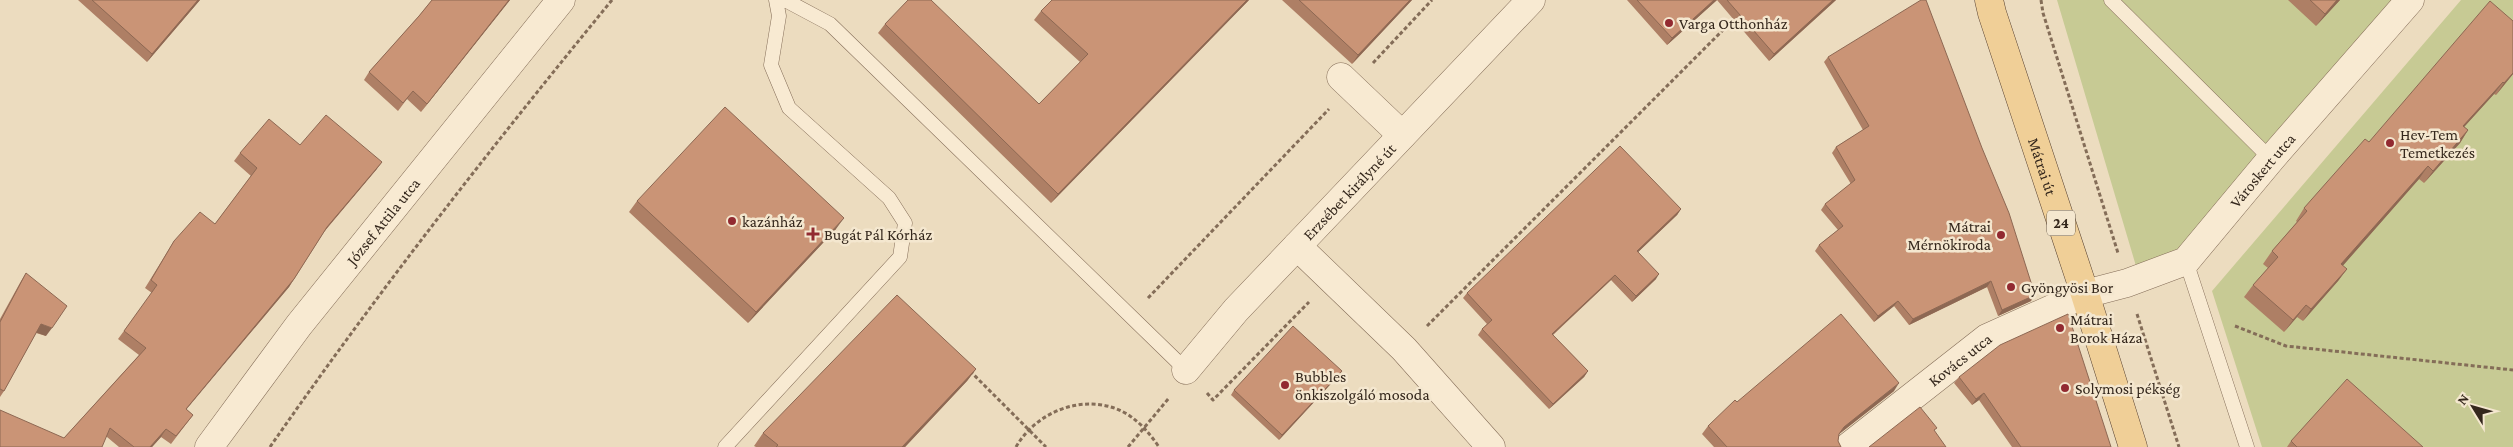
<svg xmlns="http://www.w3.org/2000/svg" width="2513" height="447" font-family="'Crimson Pro',serif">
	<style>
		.green { fill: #c7ca94 }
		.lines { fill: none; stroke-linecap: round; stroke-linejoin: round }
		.service-casing { stroke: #846d58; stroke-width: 15 }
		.minor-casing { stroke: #846d58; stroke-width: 29 }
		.primary-casing { stroke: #523c2d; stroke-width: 29 }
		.path { stroke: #846d58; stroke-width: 3; stroke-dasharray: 4 2.5; stroke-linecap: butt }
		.service { stroke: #f8ead2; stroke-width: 14 }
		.minor { stroke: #f8ead2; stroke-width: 28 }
		.primary { stroke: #f0cf97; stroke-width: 28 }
		.wall { fill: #ae7f65 }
		.shaded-wall { fill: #8d6853 }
		.building { fill: #ca9476; stroke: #8d6853 }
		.poi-dot { fill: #922a31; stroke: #f4e7cf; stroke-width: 2 }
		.labels { text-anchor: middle; stroke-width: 5; stroke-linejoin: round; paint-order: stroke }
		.shield { fill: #f4e7cf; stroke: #6e6152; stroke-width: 1 }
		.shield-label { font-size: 15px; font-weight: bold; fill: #34271c }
		.poi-label { font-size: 16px; fill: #34271c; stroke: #f4e7cf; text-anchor: start }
		.street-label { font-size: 16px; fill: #34271c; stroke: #f4e7cf }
	</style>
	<rect width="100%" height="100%" fill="#ecdcbf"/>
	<path class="green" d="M2057 0H2393L2181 248 2136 266Z
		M2461 0H2513V447H2262L2212 291Z"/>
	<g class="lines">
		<defs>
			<path id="service" d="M785 0 830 24 1186 370
				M2111 0 2271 159
				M2186 261 2247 447
				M725 447 900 257 905 223 889 198 789 108 771 65 779 16 776 0"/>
			<g id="minor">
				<path d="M1341 77 1402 135"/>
				<path d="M1186 370 1236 310 1297 246"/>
				<path id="s1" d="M209 447 299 325 561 0"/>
				<path id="s2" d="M1491 447 1404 349 1297 246 1531 0"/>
				<path id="s3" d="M1848 447 1987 338 2085 294 2127 283 2186 261 2271 159 2410 0"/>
			</g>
			<g id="primary">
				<path id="s4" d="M1989 0 1992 13 2085 294 2133 447"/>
			</g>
		</defs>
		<use href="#service" class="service-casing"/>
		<use href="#minor" class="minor-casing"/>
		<use href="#primary" class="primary-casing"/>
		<path class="path" d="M2041 0 2043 13 2118 253
			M1373 63 1432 0
			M1148 298 1329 109
			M2137 314 2179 447
			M1427 326 1736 17
			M2235 326 2286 346 2513 370
			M970 371 1046 447
			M1207 393 1213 400 1309 302
			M270 447C377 293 493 145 612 0
			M1016 447C1037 410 1088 391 1127 414 1141 423 1150 434 1159 447
			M1128 447 1169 398"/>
		<use href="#service" class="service"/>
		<use href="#minor" class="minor"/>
		<use href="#primary" class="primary"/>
	</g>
	<path class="wall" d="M78 0H200L147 62Z
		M432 0H510L421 112 407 99 398 111 364 80 369 72 419 16Z
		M1249 0 1051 203 878 33 885 24 1039 104 1080 62 1034 20 1041 11Z
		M1282 0H1412L1352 64Z
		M1627 0H1836L1769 61 1717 0 1667 45Z
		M2288 0H2340L2316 26Z
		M2513 21V74L2496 95 2494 94 2464 127 2468 130 2460 143 2424 183 2419 179 2342 266 2347 269 2338 281 2303 321 2297 317 2284 332 2244 297 2253 285 2268 268 2263 264 2272 251 2297 222 2296 221 2304 208 2369 142Z
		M1828 57 2031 301 1998 316 1987 287 1909 325 1894 306 1874 322 1815 251 1819 245 1838 230 1821 210 1825 204 1851 184 1832 153 1836 147 1863 130 1824 62Z
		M300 145 382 162 376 170 324 232 289 287 186 409 193 415 171 444 161 437 152 447H119L107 437 64 438 139 355 118 339 152 293 145 288 174 241 215 224 251 176 234 161 240 153Z
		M637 201 836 229 748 323 629 212Z
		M1681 209 1677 215 1638 252 1656 279 1632 302 1611 280 1553 335 1588 371 1584 377 1549 409 1478 335 1482 329 1487 324 1463 298 1467 293Z
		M26 273 46 336 36 333 4 391 0 397V319L21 281Z
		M976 369 967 381 905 447H756L754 446 763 433Z
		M1342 371 1339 375 1279 440 1231 395 1234 390Z
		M1959 377 2111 447H2012L1979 400 1972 405 1954 383Z
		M1894 391 1839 434 1838 441 1841 447H1714L1702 434 1708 426 1737 402Z
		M2291 441 2423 447H2287Z"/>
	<path class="shaded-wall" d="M198 0H200L147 62 152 54Z
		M509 0H510L421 112 427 104Z
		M1247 0H1249L1051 203 1058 194Z
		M1410 0H1412L1352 64 1358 55Z
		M1714 0H1717L1667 45 1672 38Z
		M1833 0H1836L1769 61 1774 54Z
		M2337 0H2340L2316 26 2325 14Z
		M2513 73V74L2496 95 2504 83Z
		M2503 82 2494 94 2454 138 2463 126Z
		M2468 130 2460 143 2424 183 2433 171Z
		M382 162 376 170 321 235 327 227Z
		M2428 166 2419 179 2333 277 2341 264Z
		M1681 209 1677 215 1634 256 1637 251Z
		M844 218 836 229 748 323 756 312Z
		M2347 269 2338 281 2303 321 2311 309Z
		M1659 274 1656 279 1632 302 1636 296Z
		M1615 275 1611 280 1548 339 1552 334Z
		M294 279 289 287 180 417 186 409Z
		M1991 281 1987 287 1909 325 1913 319Z
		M2035 295 2031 301 1998 316 2002 310Z
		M1898 301 1894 306 1874 322 1878 316Z
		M2306 305 2297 317 2284 332 2293 320Z
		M41 324 52 328 46 336 35 332Z
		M976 369 967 381 905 447H902Z
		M1342 371 1339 375 1279 440 1282 435Z
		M1588 371 1584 377 1549 409 1553 404Z
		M1899 383 1894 391 1838 435 1844 427Z
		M1984 393 1979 400 1972 405 1976 399Z
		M166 429 161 437 152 447H150Z"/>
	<path class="building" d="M92 0H198L152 54Z
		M432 0H509L427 104 413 91 403 103 369 72 419 16Z
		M908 0H931L1039 104 1088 54 1041 11 1052 0H1247L1058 194 885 24Z
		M1299 0H1410L1358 55Z
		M1637 0H1714L1672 38Z
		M1727 0H1833L1774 54Z
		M1921 0H1926L1982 148 2009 213 2035 295 2002 310 1991 281 1913 319 1898 301 1878 316 1819 245 1843 226 1825 204 1855 180 1836 147 1869 126 1828 57Z
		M2310 0H2337L2325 14Z
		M2490 1 2513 21V73L2504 83 2503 82 2463 126 2468 130 2433 171 2428 166 2341 264 2347 269 2311 309 2306 305 2293 320 2253 285 2278 257 2272 251 2307 211 2304 208 2365 139 2369 142Z
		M725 107 844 218 756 312 637 201Z
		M326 115 382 162 327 227 294 279 186 409 193 415 176 436 166 429 150 447H134L110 428 102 447H0V410L64 438 146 348 124 331 157 285 151 280 174 241 200 212 215 224 257 168 240 153 269 119 300 145Z
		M1620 146 1681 209 1637 251 1659 274 1636 296 1615 275 1552 334 1588 371 1553 404 1482 329 1492 320 1467 293Z
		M26 273 67 306 52 328 41 324 4 391 0 389V322Z
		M897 295 976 369 902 447H776L778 445 763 433Z
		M1841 314 1899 383 1844 427 1839 434 1838 441 1841 447H1727L1708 426 1735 400 1737 402Z
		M2068 314 2111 447H2021L1984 393 1976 399 1959 377 2000 345Z
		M1293 326 1342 371 1282 435 1234 390Z
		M2347 379 2423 447H2297L2291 441Z
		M1920 407 1937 428 1934 430 1946 447H1869Z"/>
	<g class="poi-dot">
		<circle cx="1669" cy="23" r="5"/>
		<circle cx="2390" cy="143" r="5"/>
		<circle cx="732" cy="221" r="5"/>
		<path d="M810.5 226.5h5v5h5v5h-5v5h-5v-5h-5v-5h5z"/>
		<circle cx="2001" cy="235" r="5"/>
		<circle cx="2011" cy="287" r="5"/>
		<circle cx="2060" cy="328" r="5"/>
		<circle cx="1285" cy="385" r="5"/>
		<circle cx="2065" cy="388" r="5"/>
	</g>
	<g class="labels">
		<rect class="shield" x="2047" y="210.5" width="28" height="25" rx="4"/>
		<g class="shield-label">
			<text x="2061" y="228">24</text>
		</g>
		<g class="poi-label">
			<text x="1679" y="29">Varga Otthonház</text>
			<text x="2400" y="140">Hev-Tem<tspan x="2400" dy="18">Temetkezés</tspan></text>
			<text x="742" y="227">kazánház</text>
			<text x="1991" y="232" text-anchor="end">Mátrai<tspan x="1991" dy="18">Mérnökiroda</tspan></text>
			<text x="824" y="240">Bugát Pál Kórház</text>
			<text x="2021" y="293">Gyöngyösi Bor</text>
			<text x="2070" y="325">Mátrai<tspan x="2070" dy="18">Borok Háza</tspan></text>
			<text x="1295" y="382">Bubbles<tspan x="1295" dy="18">önkiszolgáló mosoda</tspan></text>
			<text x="2075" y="394">Solymosi pékség</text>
		</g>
		<g class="street-label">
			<text dy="6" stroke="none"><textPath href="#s4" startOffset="175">Mátrai út</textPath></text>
			<text dy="6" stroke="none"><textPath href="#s3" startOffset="509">Városkert utca</textPath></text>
			<text dy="6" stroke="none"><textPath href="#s2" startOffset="355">Erzsébet királyné út</textPath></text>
			<text dy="6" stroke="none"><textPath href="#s1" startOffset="285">József Attila utca</textPath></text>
			<text dy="6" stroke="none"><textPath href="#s3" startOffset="142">Kovács utca</textPath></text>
		</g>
	</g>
	<g transform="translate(2473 407) rotate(307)" stroke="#f4e7cf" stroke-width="4" paint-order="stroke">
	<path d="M0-4L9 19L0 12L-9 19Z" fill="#34271c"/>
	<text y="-8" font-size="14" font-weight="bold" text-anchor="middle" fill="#34271c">N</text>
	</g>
</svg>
